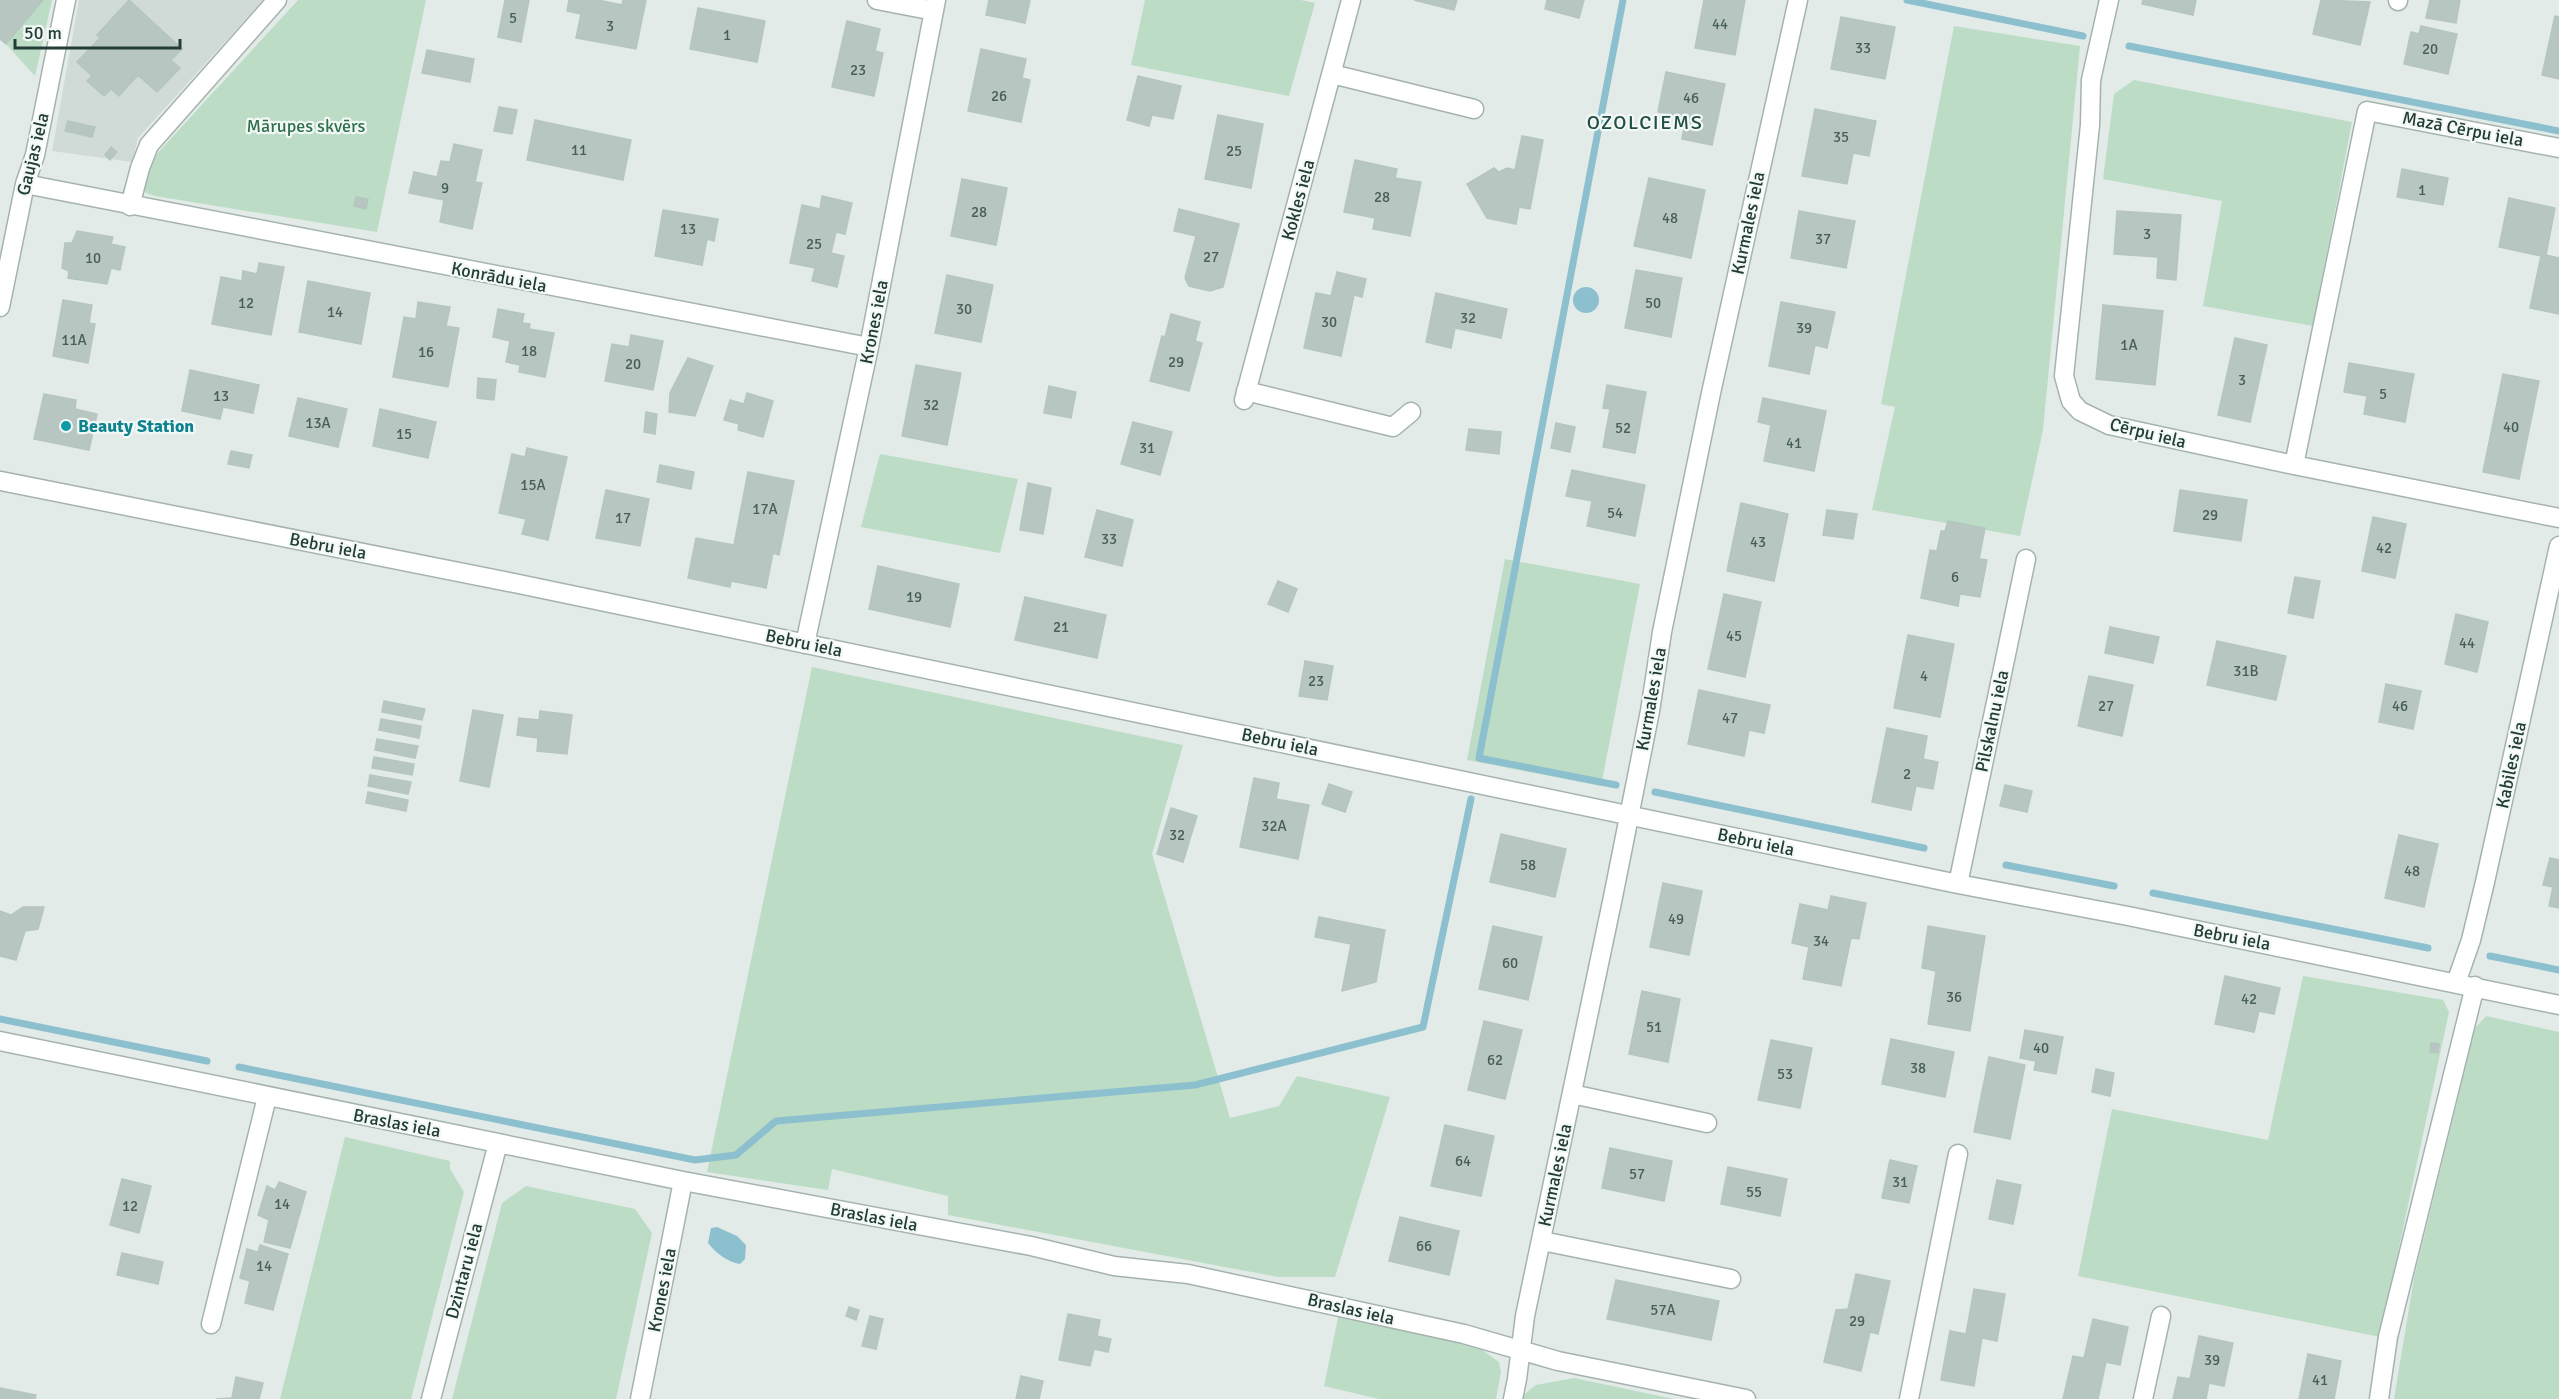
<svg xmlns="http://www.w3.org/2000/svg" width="2559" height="1399" font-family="Signika,sans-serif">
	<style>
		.built { fill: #d0dbd7 }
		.green { fill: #bcdcc6 }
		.water { fill: #8dc0ce }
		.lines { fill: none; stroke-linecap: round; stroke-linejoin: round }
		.stream { stroke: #8dc0ce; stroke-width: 7 }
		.building { fill: #b7c6c1; stroke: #b5c5bf; stroke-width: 1.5 }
		.minor-casing { stroke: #a5b3af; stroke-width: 21 }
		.minor { stroke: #fff; stroke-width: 18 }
		.culture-dot { fill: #0f9aa8; stroke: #f2f8f6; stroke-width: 2 }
		.labels { text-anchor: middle; stroke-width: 4.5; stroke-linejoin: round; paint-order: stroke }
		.number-label { font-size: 15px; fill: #485e59 }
		.park-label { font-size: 18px; fill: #2f704c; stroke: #f2f8f6 }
		.street-label { font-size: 18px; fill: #233c36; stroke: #f2f8f6 }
		.culture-label { font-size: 18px; font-weight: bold; fill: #0d838f; stroke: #f2f8f6; text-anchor: start }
		.neighbourhood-label { font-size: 20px; letter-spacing: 1.5px; fill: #204d45; stroke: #f2f8f6 }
	</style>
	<rect width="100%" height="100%" fill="#e2ebe8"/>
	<path class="built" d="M79 0H263L138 138 132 162 52 151Z"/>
	<path class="green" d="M43 0H52L35 76 6 44Z
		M298 0H426L377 232 155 196 146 193 139 180 143 169Z
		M1145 0H1301L1315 3 1289 96 1131 65Z
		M1954 26 2080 46 2043 430 2020 536 1872 510 1895 407 1881 404Z
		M2134 80 2352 122 2313 326 2203 306 2222 201 2103 179 2114 94Z
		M880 454 1018 479 1000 553 861 527Z
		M1505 559 1640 584 1601 786 1467 760Z
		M812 667 1183 745 1152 854 1230 1118 1279 1106 1297 1076 1390 1097 1335 1277H1278L948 1215V1196L832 1169 828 1190 707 1172Z
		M2303 976 2443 1000 2449 1012 2380 1337 2078 1276 2112 1109 2268 1140Z
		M2486 1016 2559 1032V1399H2394L2414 1278 2475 1028Z
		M345 1137 450 1161V1169L464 1192 411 1399H280Z
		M526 1186 635 1209 652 1233 616 1399H452L502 1203Z
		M1339 1313 1478 1347 1499 1362 1501 1372 1496 1399H1379L1324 1386Z
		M1574 1378 1674 1399H1521L1522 1396 1536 1385Z"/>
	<path class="water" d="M1573 300a13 13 0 1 1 26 0a13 13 0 1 1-26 0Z
		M717 1227 737 1236 746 1245 745 1259 740 1264C727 1262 716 1253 708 1243L711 1228Z"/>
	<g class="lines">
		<path class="stream" d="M1907 0 2083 36
			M2129 46 2559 131
			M1616 785 1479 758 1623 0
			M1655 792 1924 848
			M2006 865 2114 886
			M2153 893 2428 948
			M2490 956 2559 970
			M0 1019 207 1061
			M239 1067 695 1160 736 1155 776 1121 1195 1085 1423 1027 1471 799"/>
	</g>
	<path class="building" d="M0 0H43L6 44 0 39Z
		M129 0 182 49 171 60 180 68 157 92 138 75 119 96 111 89 104 96 87 81 115 51 97 35Z
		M505 0H529L521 42 498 37Z
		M569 0H598L622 5 623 0H646L636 49 576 38 581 14 567 11Z
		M989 0H1030L1025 23 986 15Z
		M1414 0H1457L1454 10Z
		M1547 0H1584L1579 18 1545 9Z
		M1704 0H1745L1735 55 1695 48Z
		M2143 0H2196L2193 15 2142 4Z
		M2321 0 2370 2 2360 45 2313 34Z
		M2430 0H2460L2456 23 2426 18Z
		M698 8 765 21 757 62 690 49Z
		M2555 16 2559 17V79L2542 75Z
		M1841 17 1895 27 1885 79 1831 69Z
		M847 21 880 29 875 51 883 53 874 96 832 87Z
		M2421 26 2457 34 2448 74 2404 64 2411 32 2419 34Z
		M100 38 115 51 92 76 77 62Z
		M981 49 1026 59 1022 78 1030 80 1021 122 968 111Z
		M427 50 474 59 470 82 422 73Z
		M1666 72 1725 84 1712 145 1682 139 1686 117 1658 112Z
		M1138 76 1181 86 1173 119 1152 115 1149 126 1127 120Z
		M499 107 517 110 512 134 494 131Z
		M1815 109 1876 121 1869 156 1853 153 1847 184 1802 176Z
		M1218 115 1263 124 1251 188 1205 179Z
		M535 120 631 140 623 180 527 160Z
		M68 121 95 127 92 137 65 131Z
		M1522 136 1543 140 1530 209 1519 207 1516 224 1487 218 1467 184 1494 168 1499 172 1507 168 1515 170Z
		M454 144 482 150 475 182 482 183 472 229 440 222 444 200 409 193 414 172 437 177 441 161 450 162Z
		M111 147 117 152 110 160 105 155Z
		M1355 160 1397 169 1395 178 1421 182 1410 236 1373 229 1375 218 1344 212Z
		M2402 169 2448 178 2443 205 2397 197Z
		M1649 178 1705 190 1691 258 1634 246Z
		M962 179 1007 188 996 245 951 236Z
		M822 196 852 203 845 234 836 232 831 253 844 256 837 287 812 281 815 268 790 263 802 205 820 209Z
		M356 197 368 199 366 209 354 206Z
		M2509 198 2555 208 2546 255 2559 258V314L2530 308 2541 256 2499 247Z
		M1179 209 1239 224 1223 287 1210 291 1189 286 1185 278 1196 236 1174 231Z
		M663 210 718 219 714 241 707 239 702 265 655 256Z
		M1799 211 1855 221 1846 268 1791 258Z
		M2117 211 2181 215 2176 280 2157 278 2158 257 2114 254Z
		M77 231 113 237 111 244 125 247 120 270 111 268 107 284 68 278 69 271 62 268 65 243H72Z
		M259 263 284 267 271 335 212 324 221 277 242 281 243 271 257 274Z
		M1636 270 1682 278 1671 337 1625 328Z
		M1337 272 1366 279 1362 297 1354 295 1341 356 1304 348 1316 293 1331 296Z
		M947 275 993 285 981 342 935 333Z
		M308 281 370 293 361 344 299 332Z
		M1436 293 1507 309 1501 338 1455 328 1451 348 1426 342Z
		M63 300 92 305 89 323 95 324 88 363 53 356Z
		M418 302 450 307 446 326 459 328 448 387 393 377 404 317 416 319Z
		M1781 302 1835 312 1827 348 1815 345 1809 374 1769 366Z
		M2103 305 2163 311 2155 385 2096 379Z
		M498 309 524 314 522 323 530 324 529 329 554 333 545 377 519 372 520 365 506 362 510 341 493 337Z
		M1171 314 1200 322 1195 341 1202 343 1189 391 1150 381 1162 336 1165 337Z
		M631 335 663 341 653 390 605 381 612 344 629 347Z
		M2235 338 2267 345 2250 422 2218 415Z
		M688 358 713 366 695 416 669 412 670 393Z
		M2349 363 2414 374 2405 422 2364 414 2367 396 2344 392Z
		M916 365 961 373 947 445 902 436Z
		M190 370 259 385 253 413 223 407 220 419 182 411Z
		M2503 374 2539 381 2519 479 2483 472Z
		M478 378 496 380 494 400 477 398Z
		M1607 385 1646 392 1635 453 1603 447 1610 409 1603 408Z
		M1049 386 1076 392 1071 418 1044 413Z
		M747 393 773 401 763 437 738 430 739 424 724 420 730 400 744 404Z
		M44 394 76 400 75 409 97 414 89 450 34 439Z
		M298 398 347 409 338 447 289 436Z
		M1763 398 1826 411 1814 471 1764 461 1771 425 1758 422Z
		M380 409 436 422 428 458 373 446Z
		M646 412 657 414 655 434 644 432Z
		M1133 422 1172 432 1160 475 1121 464Z
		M1556 423 1575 427 1570 452 1551 448Z
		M1469 429 1501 432 1499 454 1466 450Z
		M527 448 567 457 548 540 522 534 526 519 499 513 512 454 525 457Z
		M231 451 252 455 249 468 228 464Z
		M660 465 694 472 691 489 657 482Z
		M1572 470 1645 485 1635 536 1587 526 1592 501 1566 496Z
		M748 472 794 481 779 555 773 553 766 588 731 581 730 587 688 578 696 538 734 545Z
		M1028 483 1051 488 1043 534 1020 530Z
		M606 490 649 499 640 546 596 538Z
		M2180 490 2247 500 2241 541 2174 531Z
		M1741 503 1788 514 1774 581 1727 571Z
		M1097 510 1133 520 1122 566 1085 557Z
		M1827 510 1857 514 1853 539 1823 535Z
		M2373 517 2406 524 2395 578 2362 571Z
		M1948 521 1985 528 1979 559 1987 560 1980 597 1960 594 1958 606 1921 598 1930 550 1937 551 1941 531H1945Z
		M878 566 959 584 950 627 869 609Z
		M2295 577 2320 581 2313 618 2288 613Z
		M1278 581 1297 589 1288 612 1268 604Z
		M1724 594 1761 602 1745 677 1708 669Z
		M1025 597 1106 615 1097 658 1015 640Z
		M2456 614 2488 622 2477 672 2445 664Z
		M2110 627 2159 637 2153 663 2105 653Z
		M1908 635 1954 644 1940 717 1894 708Z
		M2217 641 2286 656 2276 700 2207 685Z
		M1305 661 1333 666 1327 700 1299 696Z
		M2089 676 2133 685 2122 736 2078 726Z
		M2386 684 2421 691 2413 729 2379 722Z
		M1699 690 1770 705 1764 733 1749 730 1744 756 1688 744Z
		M384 701 425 709 422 720 382 712Z
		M473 710 503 715 489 787 460 781Z
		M540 711 572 715 567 754 537 751 538 738 517 735 519 718 539 720Z
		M381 719 421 726 419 738 379 730Z
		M1887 728 1927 736 1923 759 1938 762 1933 789 1916 786 1911 810 1872 802Z
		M377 739 418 746 415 758 375 750Z
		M374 757 414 764 412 775 372 768Z
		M370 775 411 782 408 794 368 786Z
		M1254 778 1279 783 1276 799 1309 805 1298 859 1240 847Z
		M1329 784 1352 792 1345 812 1322 804Z
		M2005 785 2032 791 2027 812 2000 806Z
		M368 792 408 800 406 811 366 803Z
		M1171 808 1197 816 1183 862 1157 854Z
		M1501 834 1566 849 1555 897 1490 882Z
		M2399 835 2438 844 2424 907 2385 898Z
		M2550 858 2559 860V908L2549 906 2553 887 2543 885Z
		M1663 883 1702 891 1689 955 1650 947Z
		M1831 896 1866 903 1859 939 1851 938 1841 986 1803 979 1809 947 1792 943 1800 904 1828 910Z
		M23 907H44L38 929 25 931 16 960 0 956V911L11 915Z
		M1319 917 1385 930 1376 982 1342 991 1351 944 1315 937Z
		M1493 926 1542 937 1528 1000 1479 989Z
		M1928 926 1985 936 1970 1031 1928 1024 1936 971 1922 968Z
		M2225 976 2280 988 2274 1014 2259 1011 2254 1032 2215 1024Z
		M1642 991 1680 999 1668 1062 1629 1054Z
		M1484 1021 1522 1030 1505 1099 1468 1090Z
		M2025 1030 2063 1037 2056 1074 2034 1070 2036 1061 2020 1058Z
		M1891 1039 1954 1052 1945 1097 1882 1084Z
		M1771 1040 1812 1048 1800 1108 1758 1100Z
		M2431 1043 2439 1044 2438 1053 2430 1052Z
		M1989 1057 2025 1065 2010 1139 1974 1132Z
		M2096 1069 2114 1073 2110 1096 2092 1092Z
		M1445 1125 1494 1136 1481 1196 1431 1186Z
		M1610 1148 1672 1161 1664 1201 1602 1188Z
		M1890 1160 1917 1166 1909 1203 1882 1198Z
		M1728 1167 1787 1179 1780 1216 1721 1204Z
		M122 1179 151 1186 139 1233 110 1225Z
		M1997 1180 2021 1185 2013 1224 1989 1219Z
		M279 1182 306 1192 290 1248 264 1242 269 1220 258 1215 267 1186 275 1190Z
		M1400 1217 1459 1231 1449 1275 1389 1261Z
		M260 1245 288 1254 273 1310 245 1303 250 1281 240 1278 247 1249 258 1252Z
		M122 1253 163 1262 158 1284 117 1275Z
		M1856 1274 1890 1281 1878 1334 1870 1332 1861 1371 1824 1362 1836 1310 1848 1309Z
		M1616 1280 1719 1301 1711 1340 1607 1319Z
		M1974 1289 2005 1294 1997 1341 1982 1338 1974 1386 1941 1380 1950 1331 1966 1334Z
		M849 1307 859 1310 856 1320 846 1316Z
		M1068 1314 1100 1320 1097 1336 1111 1339 1108 1352 1094 1349 1090 1366 1059 1360Z
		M870 1316 883 1319 876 1349 862 1346Z
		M2093 1319 2128 1327 2120 1365 2106 1362 2098 1399H2063L2073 1356 2084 1358Z
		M2199 1336 2233 1343 2224 1386 2209 1383 2206 1399H2173L2178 1377 2190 1379Z
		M2308 1354 2341 1361 2334 1399H2299Z
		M1021 1376 1043 1381 1039 1399H1016Z
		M236 1377 263 1383 259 1399H216L232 1398Z
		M0 1388 36 1395 35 1399H0Z"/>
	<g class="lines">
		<defs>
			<path id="minor" d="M877 0 934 11
				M2109 0 2091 80 2090 125 2064 376 2071 401 2080 411 2109 425 2294 465 2559 518
				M2398 1V0
				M1332 74 1474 109
				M25 184 869 347
				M130 206 140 168 149 145 277 0
				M0 307 25 184 35 155 66 0
				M1246 391 1393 427 1411 412
				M1244 400 1351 0
				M2294 465 2367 111 2559 148
				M1 481 514 583 1958 884 2128 916 2559 1005
				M805 644 869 347 936 0
				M1958 884 2026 559
				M2456 983 2471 940 2485 882 2559 546
				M0 1041 683 1181 1031 1246 1114 1266 1188 1274 1464 1334 1558 1361 1746 1399
				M1572 1094 1707 1123
				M1542 1241 1731 1279
				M211 1324 267 1097
				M431 1399 498 1143
				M640 1399 683 1181
				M1513 1399 1517 1379 1525 1316 1613 897 1650 711 1662 632 1711 393 1798 0
				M1909 1399 1958 1154
				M2143 1399 2161 1316
				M2379 1399 2388 1337 2475 986"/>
		</defs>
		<use href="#minor" class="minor-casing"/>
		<use href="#minor" class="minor"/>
	</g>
	<circle class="culture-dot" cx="66" cy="426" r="6"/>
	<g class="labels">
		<g class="number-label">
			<text x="513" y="23">5</text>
			<text x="1720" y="29">44</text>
			<text x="610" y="31">3</text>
			<text x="727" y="40">1</text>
			<text x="1863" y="53">33</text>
			<text x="2430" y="54">20</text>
			<text x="858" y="75">23</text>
			<text x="999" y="101">26</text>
			<text x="1691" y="103">46</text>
			<text x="1841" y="142">35</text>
			<text x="579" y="155">11</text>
			<text x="1234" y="156">25</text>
			<text x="445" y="193">9</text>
			<text x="2422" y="195">1</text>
			<text x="1382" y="202">28</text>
			<text x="979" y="217">28</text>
			<text x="1670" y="223">48</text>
			<text x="688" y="234">13</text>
			<text x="2147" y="239">3</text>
			<text x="1823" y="244">37</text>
			<text x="814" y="249">25</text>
			<text x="1211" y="262">27</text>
			<text x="93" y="263">10</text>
			<text x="246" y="308">12</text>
			<text x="1653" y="308">50</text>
			<text x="964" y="314">30</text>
			<text x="335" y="317">14</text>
			<text x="1468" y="323">32</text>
			<text x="1329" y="327">30</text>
			<text x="1804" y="333">39</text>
			<text x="74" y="345">11A</text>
			<text x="2129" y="350">1A</text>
			<text x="529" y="356">18</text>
			<text x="426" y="357">16</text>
			<text x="1176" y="367">29</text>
			<text x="633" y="369">20</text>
			<text x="2242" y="385">3</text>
			<text x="2383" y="399">5</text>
			<text x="221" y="401">13</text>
			<text x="931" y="410">32</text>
			<text x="318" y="428">13A</text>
			<text x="2511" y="432">40</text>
			<text x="1623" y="433">52</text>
			<text x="404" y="439">15</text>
			<text x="1794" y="448">41</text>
			<text x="1147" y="453">31</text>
			<text x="533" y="490">15A</text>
			<text x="765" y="514">17A</text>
			<text x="1615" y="518">54</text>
			<text x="2210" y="520">29</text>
			<text x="623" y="523">17</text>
			<text x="1109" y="544">33</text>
			<text x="1758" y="547">43</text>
			<text x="2384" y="553">42</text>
			<text x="1955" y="582">6</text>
			<text x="914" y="602">19</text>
			<text x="1061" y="632">21</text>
			<text x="1734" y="641">45</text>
			<text x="2467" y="648">44</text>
			<text x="2246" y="676">31B</text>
			<text x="1924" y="681">4</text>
			<text x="1316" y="686">23</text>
			<text x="2106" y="711">27</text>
			<text x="2400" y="711">46</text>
			<text x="1730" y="723">47</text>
			<text x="1907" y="779">2</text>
			<text x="1274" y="831">32A</text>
			<text x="1177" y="840">32</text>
			<text x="1528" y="870">58</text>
			<text x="2412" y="876">48</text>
			<text x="1676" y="924">49</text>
			<text x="1821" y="946">34</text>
			<text x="1510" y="968">60</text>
			<text x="1954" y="1002">36</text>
			<text x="2249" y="1004">42</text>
			<text x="1654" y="1032">51</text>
			<text x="2041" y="1053">40</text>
			<text x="1495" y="1065">62</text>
			<text x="1918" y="1073">38</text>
			<text x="1785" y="1079">53</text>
			<text x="1463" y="1166">64</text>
			<text x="1637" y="1179">57</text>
			<text x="1900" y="1187">31</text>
			<text x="1754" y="1197">55</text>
			<text x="282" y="1209">14</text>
			<text x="130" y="1211">12</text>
			<text x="1424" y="1251">66</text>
			<text x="264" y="1271">14</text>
			<text x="1663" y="1315">57A</text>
			<text x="1857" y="1326">29</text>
			<text x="2212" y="1365">39</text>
			<text x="2320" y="1385">41</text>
		</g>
		<g class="park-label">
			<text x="306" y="132">Mārupes skvērs</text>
		</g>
		<g class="street-label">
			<text transform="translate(2463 129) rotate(11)" y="6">Mazā Cērpu iela</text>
			<text transform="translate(33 154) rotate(-76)" y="6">Gaujas iela</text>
			<text transform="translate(1298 200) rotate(-75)" y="6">Kokles iela</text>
			<text transform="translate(1748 223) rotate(-78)" y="6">Kurmales iela</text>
			<text transform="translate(499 277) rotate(11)" y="6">Konrādu iela</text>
			<text transform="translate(874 322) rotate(-79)" y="6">Krones iela</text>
			<text transform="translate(2148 433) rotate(14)" y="6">Cērpu iela</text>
			<text transform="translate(328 546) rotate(11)" y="6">Bebru iela</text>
			<text transform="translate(804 643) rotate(12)" y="6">Bebru iela</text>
			<text transform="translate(1651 699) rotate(-80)" y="6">Kurmales iela</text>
			<text transform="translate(1992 721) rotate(-78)" y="6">Pilskalnu iela</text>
			<text transform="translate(1280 742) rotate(12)" y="6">Bebru iela</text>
			<text transform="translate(2511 765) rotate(-78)" y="6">Kabiles iela</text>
			<text transform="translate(1756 842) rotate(12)" y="6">Bebru iela</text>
			<text transform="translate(2232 937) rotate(11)" y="6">Bebru iela</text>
			<text transform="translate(397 1123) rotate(11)" y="6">Braslas iela</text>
			<text transform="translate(1555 1175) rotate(-78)" y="6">Kurmales iela</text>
			<text transform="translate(874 1217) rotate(11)" y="6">Braslas iela</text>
			<text transform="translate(464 1271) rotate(-75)" y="6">Dzintaru iela</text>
			<text transform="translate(662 1290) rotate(-79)" y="6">Krones iela</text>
			<text transform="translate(1351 1309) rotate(13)" y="6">Braslas iela</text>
		</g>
		<g class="culture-label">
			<text x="78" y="432">Beauty Station</text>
		</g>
		<g class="neighbourhood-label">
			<text x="1645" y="129">OZOLCIEMS</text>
		</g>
	</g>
	<path d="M15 39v9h165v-9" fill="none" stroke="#233c36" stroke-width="3"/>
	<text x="24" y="39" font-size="18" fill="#233c36" stroke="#f2f8f6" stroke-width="4.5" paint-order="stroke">50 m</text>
</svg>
